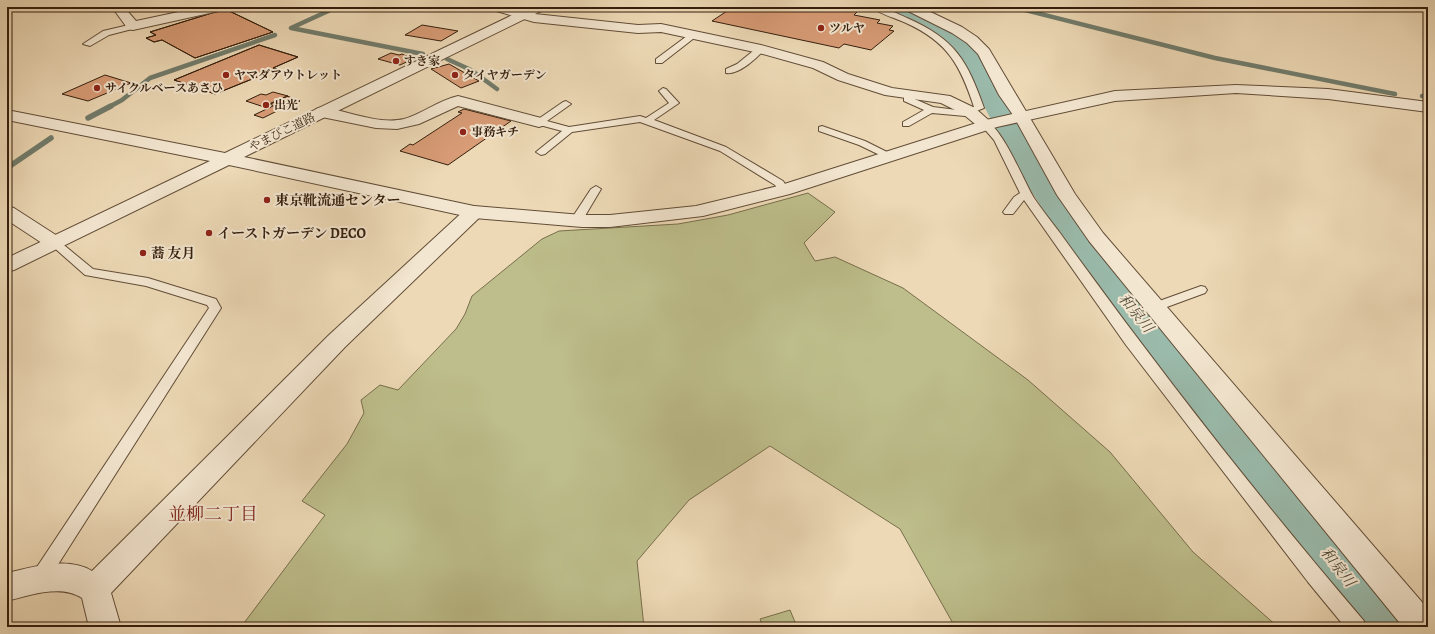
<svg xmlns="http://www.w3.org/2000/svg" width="1435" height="634" font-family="Alegreya,'Noto Serif JP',serif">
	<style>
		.green { fill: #bdbe8b; stroke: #786e4c }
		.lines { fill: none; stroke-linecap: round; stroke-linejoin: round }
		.stream-far1 { stroke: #717c6c; stroke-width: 4.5 }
		.stream { stroke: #717c6c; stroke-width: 5.5 }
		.river { fill: #9abaab; fill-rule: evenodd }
		.building { fill: #d89c76; stroke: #341e0d }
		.service-casing { stroke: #624d37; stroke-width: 2 }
		.minor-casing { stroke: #624d37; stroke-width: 2 }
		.tertiary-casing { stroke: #624d37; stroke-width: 2 }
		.service { fill: #f3e6d0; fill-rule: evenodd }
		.minor { fill: #f3e6d0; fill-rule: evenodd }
		.tertiary { fill: #f3e6d0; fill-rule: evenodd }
		.poi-dot { fill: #8f2418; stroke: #f3e6d0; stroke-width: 1.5 }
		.labels { text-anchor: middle; stroke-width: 4; stroke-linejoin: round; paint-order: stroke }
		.far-poi-label { font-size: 12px; font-weight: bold; fill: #341e0d; stroke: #f3e6d0; text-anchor: start }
		.far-street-label { font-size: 12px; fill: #341e0d; stroke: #f3e6d0 }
		.poi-label { font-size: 14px; font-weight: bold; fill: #341e0d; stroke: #f3e6d0; text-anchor: start }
		.water-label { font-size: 15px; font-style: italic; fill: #534d3c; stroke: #f3e6d0 }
		.near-neighbourhood-label { font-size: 18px; fill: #7a1f14; stroke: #f3e6d0 }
	</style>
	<rect width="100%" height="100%" fill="#edd9b6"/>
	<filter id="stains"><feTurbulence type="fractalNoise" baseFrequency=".005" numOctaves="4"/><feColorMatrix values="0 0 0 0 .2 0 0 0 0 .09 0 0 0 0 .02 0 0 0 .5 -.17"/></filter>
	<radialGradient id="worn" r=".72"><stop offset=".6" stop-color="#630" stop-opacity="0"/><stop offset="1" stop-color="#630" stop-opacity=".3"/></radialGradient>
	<path class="green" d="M808 193 835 212 804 243 815 261 835 257 903 288 1028 380 1110 452 1193 552 1278 627H955L900 529 770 446 689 500 637 561 644 627H241L325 515 302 501 347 444 364 413 361 400 380 385 398 390 456 329 465 314 472 296 542 239 559 231 678 224 728 215Z
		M790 610 797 627H763L760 619Z"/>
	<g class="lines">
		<path class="stream-far1" d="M337 7 291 28 423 54
			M1013 7 1215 58 1395 94
			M447 59 471 70 497 89
			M1422 96 1428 97
			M109 107 122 100 150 78 275 35"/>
		<path class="stream" d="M88 118 111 106
			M7 168 51 138"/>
		<path class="river" d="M880 7H909L951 28 979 50 1043 159 1109 257 1163 322 1246 415 1405 607 1414 627H1350L1214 441 1135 342 1083 273 1011 159 960 59 935 38 883 12Z"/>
	</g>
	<path class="building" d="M733 7H837L858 11 854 15 880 20 877 23 893 26 889 30 894 31 871 50 844 44 839 48 712 21Z
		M225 9 273 32 195 58 162 40 154 42 146 38 156 35 150 32Z
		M225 9 273 32 195 58 162 40 154 42 146 38 156 35 150 32Z
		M422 25 458 31 441 41 405 35Z
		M259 45 298 57 273 68 277 69 215 94 174 80Z
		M259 45 298 57 273 68 277 69 215 94 174 80Z
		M391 53 399 55 402 54 413 59 400 65 378 59Z
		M449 64 479 81 461 88 431 69Z
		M105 75 131 83 88 101 62 94Z
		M273 92 288 96 264 107 246 101 261 94 266 95Z
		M287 96 300 101 283 109 269 104Z
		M273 106 281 109 263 118 254 115Z
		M464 109 511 121 448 165 400 151 410 144 413 145 462 113 458 112Z"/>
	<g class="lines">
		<defs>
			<path id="service" d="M872 7C885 7 896 13 907 18 955 39 967 60 984 108L974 112 978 115 976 117 932 113 909 126H903V122L924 110 904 101V97H910L933 107 965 111 966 109 974 107C960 65 948 42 906 23 896 18 881 15 872 7Z
				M133 24 137 26 136 28 109 35 90 46 83 44 103 31Z
				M691 33 698 35 662 63H656V59Z
				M758 47 765 49C757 58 739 75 726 73V69L737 64Z
				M663 88 666 89 679 103 654 120 726 147 783 181 789 190 788 192H780L775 185 720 151 640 122 572 132 545 154 541 155 536 152 562 131 536 124 534 122 563 102 566 101 571 104 547 121 569 127 640 116 646 118 669 103 659 91Z
				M986 122C1002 126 1025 184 1034 198 1042 210 1051 221 1060 233 1156 366 1257 496 1364 621L1366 627H1345L1308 582 1126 345 1024 200 1013 214H1005L1003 212 1014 197 1020 193 994 140 981 125Z
				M822 126 865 141 895 156 894 158H886L859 145 819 131V127Z
				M596 186 601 189 582 221 580 223H572L570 221 591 189Z
				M55 240 59 241 93 269 148 278 216 299 221 308 45 585 39 587 33 585 30 579 33 573 209 308 207 305 146 286 85 275 51 245 49 243Z
				M1201 286 1205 287 1207 290 1205 293 1156 311 1151 310 1150 307 1151 304Z"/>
			<path id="minor" d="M112 7H124L136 21 202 7H225L219 11 133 30 128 29Z
				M491 7H510L535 14 638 25 661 24 761 45 823 62 848 74 892 88 950 96 975 108 994 125 992 128 986 130 980 128 963 114 941 103 885 95 838 80 813 68 759 53 661 32 638 33 534 22 493 10Z
				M904 7H920L962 27 977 37 989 49 1075 194 1103 233 1428 609V627H1403L1089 241 1057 195 1013 115 999 95 978 54 967 43 952 33 906 10Z
				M458 96 545 119 547 122 545 125 539 127 458 106 419 124 397 129 376 128 322 117 316 115 314 112 316 109 322 107C348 111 378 125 404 119 422 114 437 101 458 96Z
				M7 206 14 208 62 239 65 243 62 247 55 249 48 247 7 220Z
				M474 206 481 208 483 212 481 216 345 347 111 593 121 627H89L82 598C61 584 30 595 7 601V573C33 567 68 556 92 571L329 335 467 208Z"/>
			<path id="tertiary" d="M529 7H545L543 10 244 157 474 206 582 215H610L696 206 778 186 986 120 1115 91 1236 85 1328 89 1428 102V112L1328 99 1236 93 1115 101 997 127 790 194 703 216 610 227H582L474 218 229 165 14 270 7 272V258L210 161 7 120V110L225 153Z"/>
		</defs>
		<use href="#service" class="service-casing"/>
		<use href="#minor" class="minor-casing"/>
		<use href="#tertiary" class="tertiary-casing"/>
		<use href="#service" class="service"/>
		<use href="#minor" class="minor"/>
		<use href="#tertiary" class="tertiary"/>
	</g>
	<g class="poi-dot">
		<circle cx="821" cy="28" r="4"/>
		<circle cx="396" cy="61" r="4"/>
		<circle cx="226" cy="75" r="4"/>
		<circle cx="455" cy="75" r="4"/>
		<circle cx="97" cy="88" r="4"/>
		<circle cx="266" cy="105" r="4"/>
		<circle cx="463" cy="132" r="4"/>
		<circle cx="267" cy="200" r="4"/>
		<circle cx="209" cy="233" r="4"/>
		<circle cx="143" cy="253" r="4"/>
	</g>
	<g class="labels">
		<g class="far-poi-label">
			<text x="829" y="32">ツルヤ</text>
			<text x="404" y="65">すき家</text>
			<text x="234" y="79">ヤマダアウトレット</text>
			<text x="463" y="79">タイヤガーデン</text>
			<text x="105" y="92">サイクルベースあさひ</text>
			<text x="274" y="109">出光</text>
			<text x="471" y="136">事務キチ</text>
		</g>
		<g class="far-street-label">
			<text transform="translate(282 132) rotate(-26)" y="4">やまびこ道路</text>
		</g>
		<g class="poi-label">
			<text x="275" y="205">東京靴流通センター</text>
			<text x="217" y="238">イーストガーデン DECO</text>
			<text x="151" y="258">蕎 友月</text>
		</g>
		<g class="water-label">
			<text transform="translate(1136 313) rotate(51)" y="5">和泉川</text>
			<text transform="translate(1338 567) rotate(52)" y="5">和泉川</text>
		</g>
		<g class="near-neighbourhood-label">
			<text x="213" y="520">並柳二丁目</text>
		</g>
	</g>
	<rect width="1435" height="634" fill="none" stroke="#edd9b6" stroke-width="24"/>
	<rect x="8" y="8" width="1419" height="618" fill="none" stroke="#341e0d" stroke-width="2"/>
	<rect x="12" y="12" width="1411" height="610" fill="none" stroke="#341e0d"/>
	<rect width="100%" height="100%" filter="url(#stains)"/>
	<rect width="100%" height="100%" fill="url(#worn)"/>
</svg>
